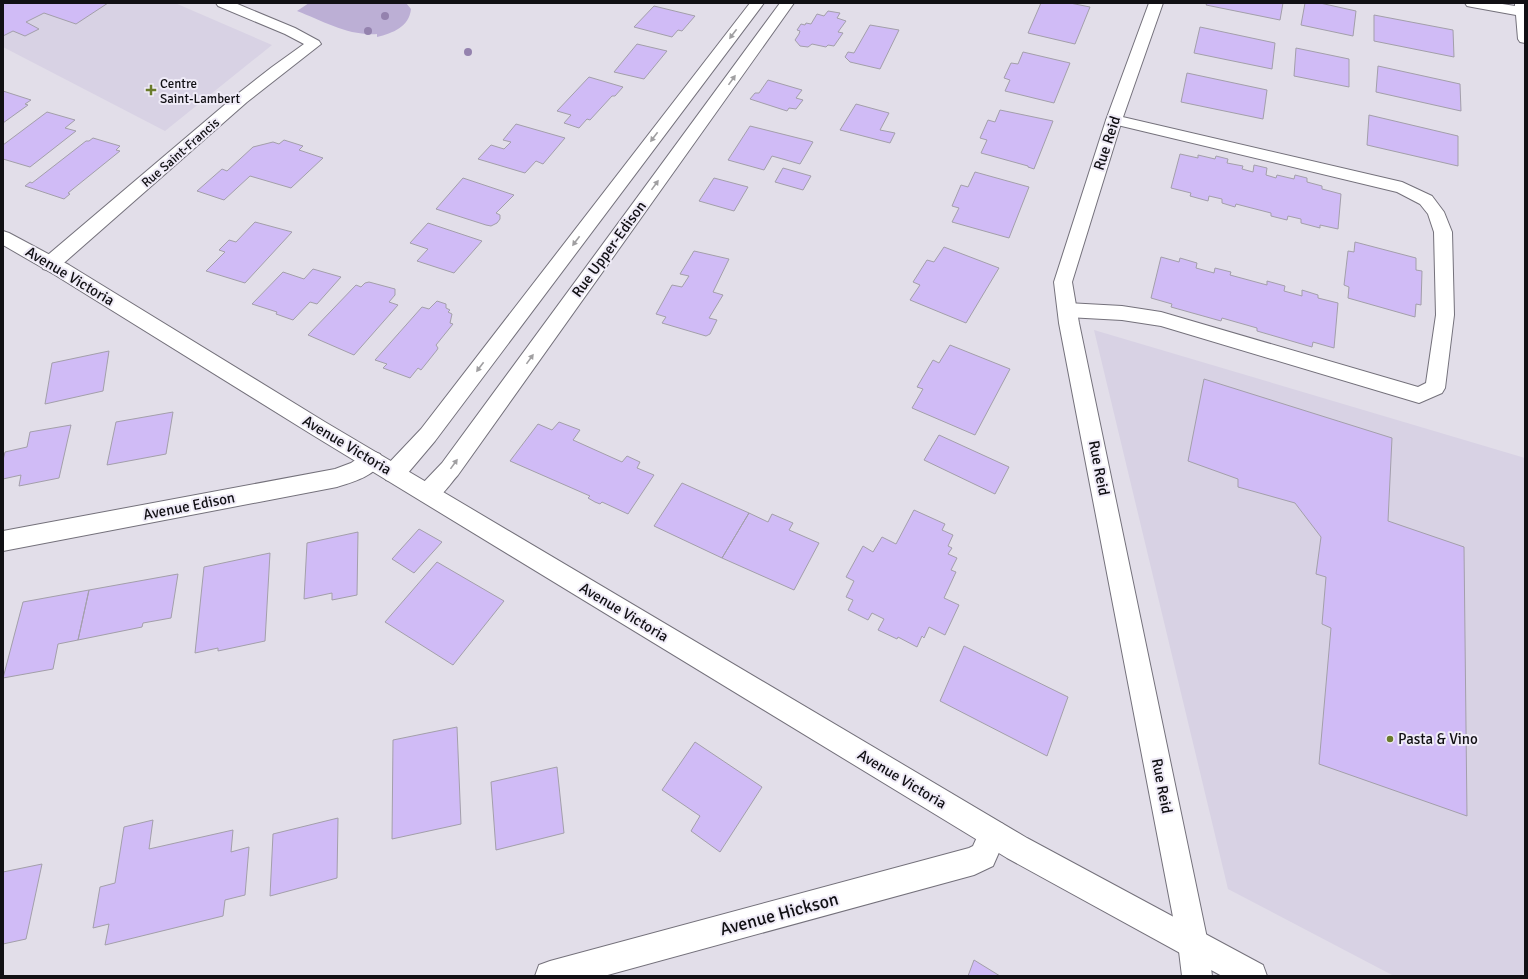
<svg xmlns="http://www.w3.org/2000/svg" width="1528" height="979" font-family="Signika,sans-serif">
	<style>
		.built { fill: #d8d2e4 }
		.green { fill: #bcafd5 }
		.building { fill: #d0bbf6; stroke: #a39faa }
		.lines { fill: none; stroke-linecap: round; stroke-linejoin: round }
		.lane-casing { stroke: #74717b; stroke-width: 2 }
		.street-casing { stroke: #74717b; stroke-width: 2 }
		.secondary-casing { stroke: #74717b; stroke-width: 2 }
		.lane { fill: #fff; fill-rule: evenodd }
		.street { fill: #fff; fill-rule: evenodd }
		.secondary { fill: #fff; fill-rule: evenodd }
		.tree { fill: #9482ae }
		.oneway { fill: #a09fa1 }
		.poi-dot { fill: #6a7b2b; stroke: #efebf7; stroke-width: 1.5 }
		.labels { text-anchor: middle; stroke-width: 4; stroke-linejoin: round; paint-order: stroke }
		.far-poi-label { font-size: 13px; fill: #111014; stroke: #efebf7; text-anchor: start }
		.far-street-label { font-size: 13px; fill: #111014; stroke: #efebf7 }
		.street-label { font-size: 15px; fill: #111014; stroke: #efebf7 }
		.poi-label { font-size: 15px; fill: #111014; stroke: #efebf7; text-anchor: start }
		.near-street-label { font-size: 18px; fill: #111014; stroke: #efebf7 }
	</style>
	<rect width="100%" height="100%" fill="#e2dee9"/>
	<path class="built" d="M3 3H175L272 45 165 131 3 47Z
		M1094 330 1525 458V971L1521 976H1394L1228 889Z"/>
	<path class="green" d="M309 3H406L411 9C409 27 393 33 377 37V34C348 36 323 21 297 11Z"/>
	<path class="building" d="M3 3H108L76 24 44 13 26 22 39 29 25 36 13 31 3 36Z
		M1041 3H1070L1090 7 1075 44 1028 33Z
		M1207 3H1283L1280 20 1206 5Z
		M1305 3H1320L1356 11 1353 36 1301 25Z
		M654 6 695 16 682 31 678 30 672 37 634 27Z
		M828 11 840 13 837 18 846 21 838 32 843 33 834 46 828 45 826 47 812 44 808 47 800 46 795 40 799 34 800 31 797 30 801 24 805 25 806 23 811 24 817 14 824 16Z
		M1374 15 1453 30 1454 57 1374 41Z
		M870 25 899 30 880 69 850 62 845 57 848 52 854 53Z
		M1200 27 1275 43 1272 69 1194 53Z
		M637 44 667 51 644 79 614 72Z
		M1296 48 1349 59V87L1294 76Z
		M1023 52 1070 63 1054 103 1005 91 1010 80 1004 78 1011 63 1018 64Z
		M1378 66 1460 84 1461 111 1376 92Z
		M1187 73 1267 90 1263 119 1181 102Z
		M589 77 623 87 615 96H612L590 120 587 119 579 128 564 123 571 115 557 111Z
		M768 80 802 90 796 98 803 100 796 109 789 108 787 111 750 99 755 93H759Z
		M3 91 31 100 25 104 28 105 3 123Z
		M856 104 889 113 880 130 895 133 890 143 840 130Z
		M1000 110 1053 121 1034 169 1028 167V166L981 153 987 140 980 138 988 120 995 122Z
		M47 112 75 120 65 128 76 131 30 167 3 159V145Z
		M1369 115 1458 136V166L1367 145Z
		M516 124 565 138 543 164 536 161 525 173 478 159 491 145 504 149 511 142 503 140Z
		M750 126 810 141 813 142 800 164 772 156 764 170 728 160Z
		M93 138 120 146 116 150 120 151 68 193 70 194 64 199 25 186 30 182 32 183 86 141H89Z
		M284 140 303 146 299 150 323 158 291 188 250 176 224 200 197 191 222 169 227 171 253 147 273 142 279 144Z
		M1180 154 1198 158V155L1215 159 1216 156 1228 159 1227 163 1243 166 1242 169 1253 172 1254 165 1267 168 1266 175 1276 178 1277 175 1294 179 1295 175 1307 178V182L1322 186V189L1341 194 1338 229 1320 225V228L1301 223V219L1288 216 1287 220 1271 216V213L1236 204 1235 207 1222 203V199L1209 196 1208 201 1190 196 1191 193 1171 188Z
		M783 168 811 176 803 190 775 182Z
		M975 172 1029 187 1009 238 952 222 959 208 952 206 961 185 968 187Z
		M463 178 514 195 496 213 500 215V219L497 223 491 226 486 225 436 209Z
		M714 178 748 187 734 211 699 201Z
		M255 222 292 232 245 283 206 271 225 252 219 250 229 240 236 242Z
		M428 223 482 241 454 273 417 261 428 249 410 243Z
		M1355 242 1416 258V270L1422 271 1421 305 1416 304 1415 317 1348 298 1349 287 1344 285 1348 251 1354 252Z
		M944 247 999 268 966 323 910 300 920 285 913 282 927 260 934 262Z
		M694 251 729 259 713 292 723 295 709 318 717 320 710 334 706 336 662 323 666 317 656 314 672 285 682 287 689 276 680 274Z
		M1161 257 1179 262 1180 258 1197 263 1196 268 1214 273 1215 268 1231 272 1230 275 1267 285V281L1285 286 1284 291 1302 296V290L1318 295V298L1338 303 1334 348 1313 342 1312 347 1257 331V328L1222 318 1221 321 1171 307 1172 304 1151 298Z
		M313 269 341 277 317 304 310 302 293 320 276 314 277 312 252 304 283 272 304 279Z
		M369 282 395 289V295L389 302 398 305 354 355 308 335 356 285 361 287 365 283Z
		M437 301 446 304V308L450 310 448 312 452 314 450 323 453 324 436 345 438 348 437 350 421 370 418 368 410 378 383 368 387 364 375 360 422 307 429 309Z
		M950 345 1010 369 975 435 912 408 923 389 917 387 933 360 939 363Z
		M109 351 103 391 45 404 52 363Z
		M1204 379 1392 438 1388 521 1464 547 1467 816 1319 764 1331 628 1322 624 1326 577 1316 574 1321 537 1295 503 1238 487V479L1188 461Z
		M173 412 166 454 107 465 116 422Z
		M559 422 580 430 573 440 622 462 627 456 640 462 637 468 654 475 628 514 602 502 600 504 595 502 588 498 590 496 510 461 538 424 552 430Z
		M71 425 59 478 19 486 21 475 3 479V460L5 452 27 447 30 432Z
		M939 435 1009 467 995 494 924 460Z
		M682 483 749 513 722 558 654 526Z
		M914 510 945 524 942 530 953 535 948 546 952 548 948 554 957 558 951 570 956 572 944 598 959 605 945 635 929 627 924 638 922 636 917 647 898 637 897 639 878 630 884 619 872 613 868 620 848 610 853 600 846 597 854 581 846 577 863 546 873 552 882 537 896 544Z
		M749 513 768 522 772 514 793 523 789 530 819 543 794 590 722 558Z
		M419 529 442 542 414 573 392 559Z
		M358 532 357 595 332 600V593L304 599 307 543Z
		M270 553 265 641 218 651V648L195 653 204 567Z
		M437 562 504 601 453 665 385 622Z
		M178 574 171 618 143 623 142 627 78 640 89 590Z
		M89 590 78 640 58 644 53 669 3 678 23 602Z
		M964 646 1068 697 1047 756 940 701Z
		M457 727 461 824 392 839 393 740Z
		M695 742 762 787 720 852 691 831 700 816 662 790Z
		M557 767 564 833 496 850 491 782Z
		M338 818 337 878 270 896 273 834Z
		M153 820 149 849 233 830 231 852 249 847 245 895 225 900 223 916 105 945 109 924 93 928 100 887 115 883 124 827Z
		M42 864 26 939 3 944V872Z
		M974 960 1000 976H968Z"/>
	<g class="lines">
		<defs>
			<path id="lane" d="M1114 115 1402 182 1432 196 1444 212 1452 232 1454 315 1445 388 1442 393 1419 403 1161 326 1122 320 1067 317 1061 315 1058 310 1061 305 1067 303 1122 306 1161 312 1418 387 1426 383 1436 315 1434 232 1428 214 1420 204 1397 192 1109 123 1106 120 1109 117Z"/>
			<path id="street" d="M216 3H235L295 28 319 41 321 44 247 102 57 269 50 271 43 269 41 264 43 259 235 96 272 67 304 44 285 34 218 6Z
				M750 3H764L435 441 402 480 394 482 386 480 383 473 386 466 421 429Z
				M780 3H794L458 475C447 487 438 506 420 500L417 493 420 486 442 463Z
				M1149 3H1163L1122 120 1072 282 1079 323 1208 943 1212 976H1182L1178 943 1059 323 1054 282 1106 120Z
				M1465 3H1496L1515 6V3H1525V43L1520 42 1518 39 1516 15 1472 7 1467 6Z
				M372 451 380 454 383 460C375 476 353 482 337 487L3 551V531L335 469 351 463 364 454Z
				M993 820 1003 824 1007 834 993 866 974 875 604 976H535L539 965 550 961 969 848 973 846 983 824Z"/>
			<path id="secondary" d="M3 231 9 233 69 265 325 422 1027 838 1263 965 1267 976H1222L1007 858 311 434 55 275 3 245Z"/>
		</defs>
		<use href="#lane" class="lane-casing"/>
		<use href="#street" class="street-casing"/>
		<use href="#secondary" class="secondary-casing"/>
		<use href="#lane" class="lane"/>
		<use href="#street" class="street"/>
		<use href="#secondary" class="secondary"/>
	</g>
	<g class="tree">
		<circle cx="385" cy="16" r="4"/>
		<circle cx="368" cy="31" r="4"/>
		<circle cx="468" cy="52" r="4"/>
	</g>
	<defs><path id="oneway-solid" d="M-6-.8H1V-3.2L6.5 0L1 3.2V.8H-6Z"/></defs>
	<g class="oneway">
		<use href="#oneway-solid" transform="translate(733 34) rotate(127)"/>
		<use href="#oneway-solid" transform="translate(732 80) rotate(-54)"/>
		<use href="#oneway-solid" transform="translate(654 137) rotate(127)"/>
		<use href="#oneway-solid" transform="translate(655 185) rotate(-54)"/>
		<use href="#oneway-solid" transform="translate(576 241) rotate(127)"/>
		<use href="#oneway-solid" transform="translate(530 359) rotate(-54)"/>
		<use href="#oneway-solid" transform="translate(480 367) rotate(127)"/>
		<use href="#oneway-solid" transform="translate(454 464) rotate(-54)"/>
	</g>
	<g class="poi-dot">
		<path d="M149 84h4v4h4v4h-4v4h-4v-4h-4v-4h4z"/>
		<circle cx="1390" cy="739" r="4"/>
	</g>
	<g class="labels">
		<g class="far-poi-label">
			<text x="160" y="88">Centre<tspan x="160" dy="15">Saint-Lambert</tspan></text>
		</g>
		<g class="far-street-label">
			<text transform="translate(180 152) rotate(-41)" y="5">Rue Saint-Francis</text>
		</g>
		<g class="street-label">
			<text transform="translate(1107 143) rotate(-72)" y="5">Rue Reid</text>
			<text transform="translate(609 249) rotate(-54)" y="5">Rue Upper-Edison</text>
			<text transform="translate(70 276) rotate(31)" y="5">Avenue Victoria</text>
			<text transform="translate(347 445) rotate(31)" y="5">Avenue Victoria</text>
			<text transform="translate(1099 468) rotate(79)" y="5">Rue Reid</text>
			<text transform="translate(189 506) rotate(-11)" y="5">Avenue Edison</text>
			<text transform="translate(624 612) rotate(31)" y="5">Avenue Victoria</text>
			<text transform="translate(902 779) rotate(31)" y="5">Avenue Victoria</text>
			<text transform="translate(1162 786) rotate(79)" y="5">Rue Reid</text>
		</g>
		<g class="poi-label">
			<text x="1398" y="744">Pasta &amp; Vino</text>
		</g>
		<g class="near-street-label">
			<text transform="translate(779 914) rotate(-15)" y="6">Avenue Hickson</text>
		</g>
	</g>
	<rect width="1528" height="979" fill="none" stroke="#111014" stroke-width="8"/>
</svg>
